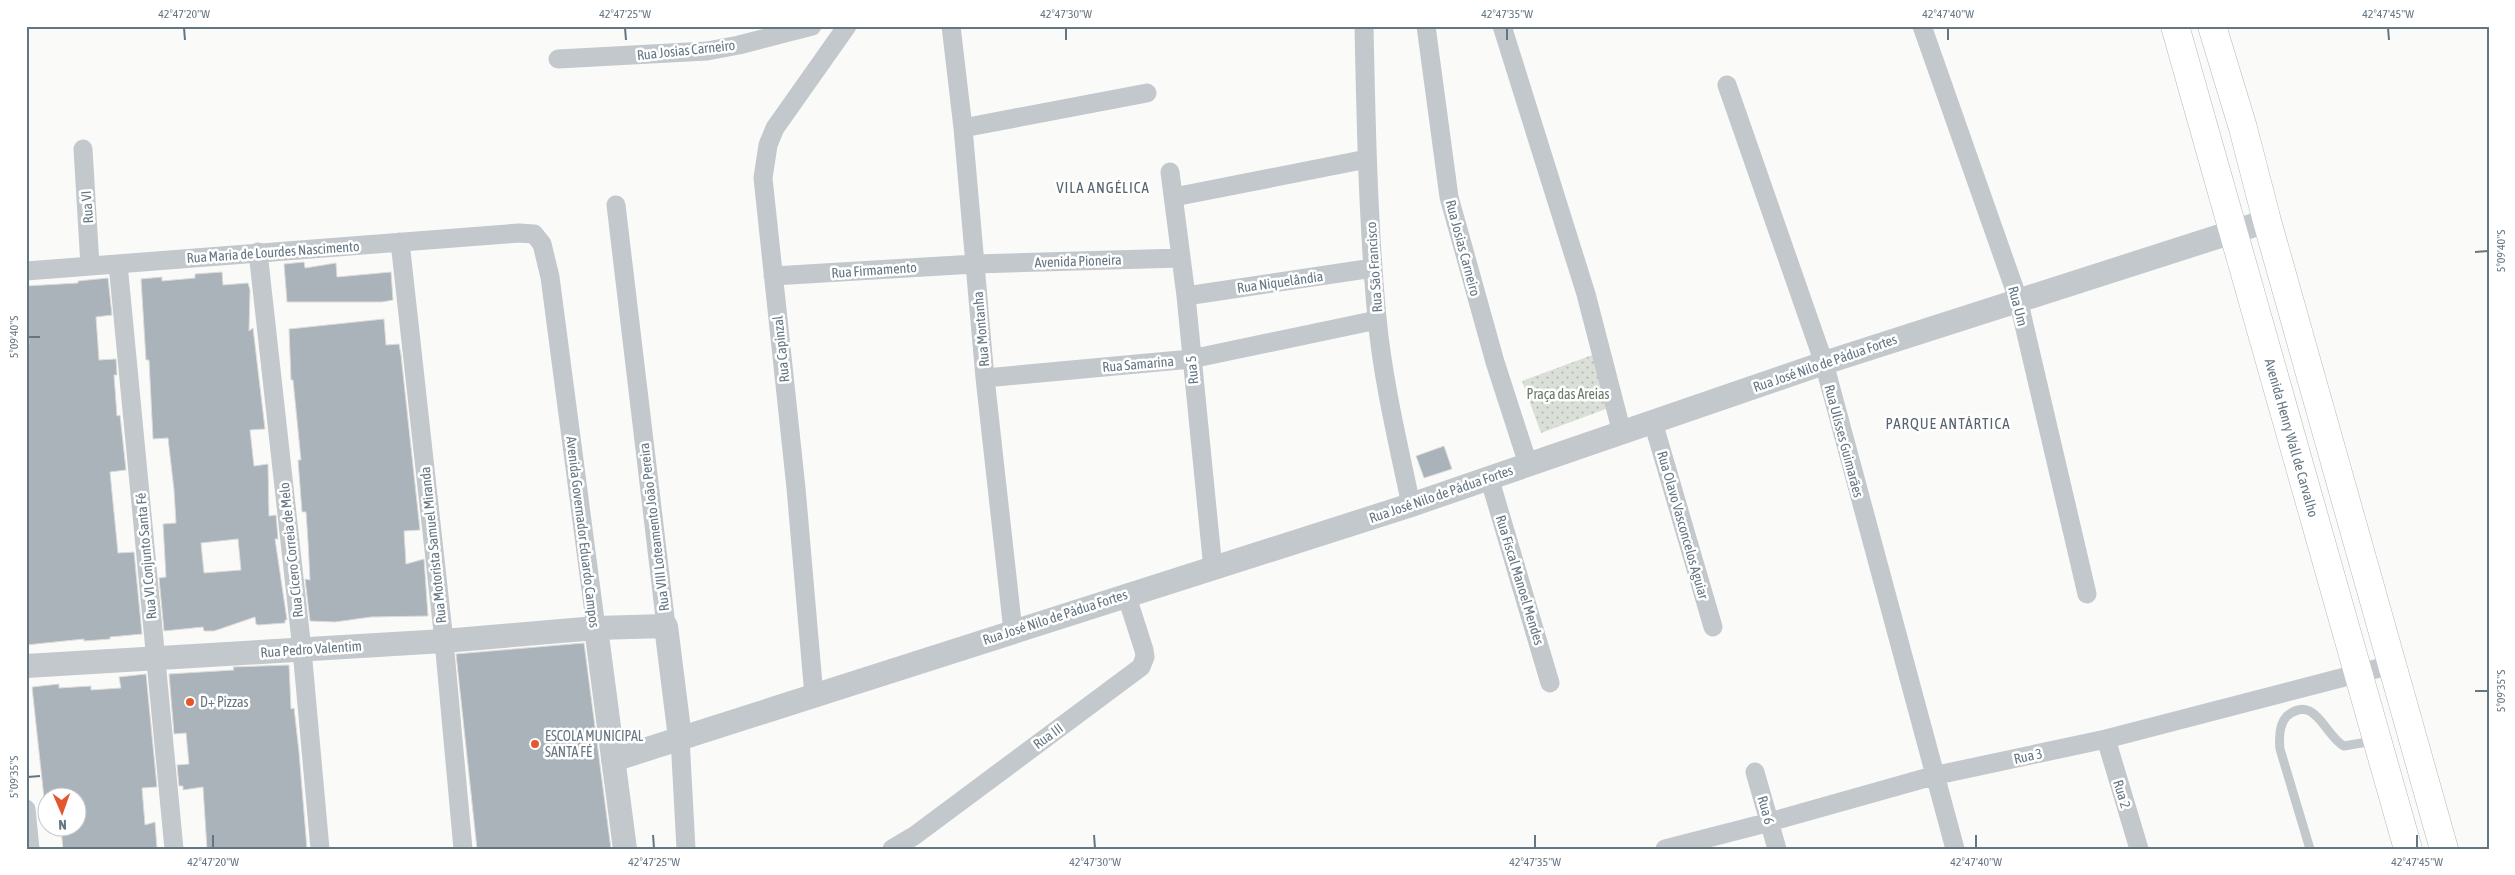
<svg xmlns="http://www.w3.org/2000/svg" width="2515" height="875" font-family="'Asap Condensed',sans-serif">
	<style>
		.park { fill: url(#park-dots) }
		.building { fill: #aab3b9; stroke: #dcdcda; fill-rule: evenodd }
		.lines { fill: none; stroke-linecap: round; stroke-linejoin: round }
		.primary-casing { stroke: #b5babe; stroke-width: 29 }
		.service { stroke: #c3c8cc; stroke-width: 9 }
		.minor { stroke: #c3c8cc; stroke-width: 19 }
		.tertiary { stroke: #c3c8cc; stroke-width: 24 }
		.primary { stroke: #fff; stroke-width: 28 }
		.ticks { fill: none; stroke: #657683; stroke-width: 2 }
		.poi-dot { fill: #e4572e; stroke: #fff; stroke-width: 2 }
		.labels { text-anchor: middle; stroke-width: 5; stroke-linejoin: round; paint-order: stroke }
		.street-label { font-size: 14px; fill: #657683; stroke: #fff }
		.park-label { font-size: 14px; fill: #687a64; stroke: #fff }
		.poi-label { font-size: 14px; fill: #657683; stroke: #fff; text-anchor: start }
		.neighbourhood-label { font-size: 15px; letter-spacing: 1px; fill: #57646e; stroke: #fff }
		.neatline { fill: none; stroke: #657683; stroke-width: 2 }
		.ticks-label { font-size: 12px; text-anchor: middle; fill: #657683 }
	</style>
	<defs>
		<pattern id="park-dots" width="8" height="8" patternUnits="userSpaceOnUse" patternTransform="scale(1.25)"><rect width="8" height="8" fill="#dadfd7"/><path d="M2 2h.1M6 6h.1" fill="none" stroke="#b4b9b4" stroke-width="1.8" stroke-linecap="round"/></pattern>
	</defs>
	<rect width="100%" height="100%" fill="#fafaf8"/>
	<path class="park" d="M1595 354 1614 406 1541 433 1522 381Z"/>
	<path class="building" d="M304 262 305 268 336 263 337 277 391 272 393 300 382 302H287L284 264Z
		M222 272 223 285 248 283 250 290 249 331 253 328 265 429 250 430 254 466 268 464 269 516 276 515 278 539H275L287 620H285V623L258 625 256 624 255 617 214 631H204L203 627 164 631 159 578 166 577 163 524 176 523 174 490 168 438 153 439 149 360H146L141 279 162 277V281L195 278V274ZM238 539 241 570 204 573 201 543Z
		M108 278 112 315 96 317 99 360 116 359 117 375H114L117 416 120 415 126 470 110 472 118 553 134 552 142 634 110 637V639L84 641V639L26 645V344H29L26 286 78 283V281Z
		M384 319 386 345 399 344 401 355 420 530 404 531 406 564 424 559 428 616 371 617 335 622 310 621 305 579 310 580 308 541 306 512H302L298 460H301L293 380H291L289 329Z
		M1444 446 1452 469 1424 478 1416 456Z
		M584 643 611 849H477L456 654Z
		M289 665 291 709 294 708 299 752 307 849H207L203 787 183 790V786H179L177 765 189 764 186 733 174 734 169 674 234 670 233 667Z
		M146 674 157 787 142 788 145 825 155 822 157 848 63 849 61 828H78V798H44L32 687 59 684V688L91 686V690L121 688 119 677Z"/>
	<g class="lines">
		<defs>
			<g id="primary">
				<path id="s1" d="M2175 26 2408 849"/>
				<path d="M2212 26 2243 128 2267 221 2444 849"/>
			</g>
		</defs>
		<use href="#primary" class="primary-casing"/>
		<path class="service" d="M2310 849 2280 749C2279 739 2279 724 2287 716 2315 693 2325 736 2344 746L2373 741"/>
		<path class="minor" d="M951 26 963 128 985 378 1013 631
			M1364 26C1366 124 1368 221 1377 318 1383 381 1398 443 1411 505
			M1426 26 1449 197 1495 362 1528 464
			M1502 26 1586 294 1622 433
			M1922 26 2018 299 2087 594
			M558 59 707 51 739 45 812 26
			M1727 85 1824 363 1955 849
			M963 128 1147 93
			M83 149 90 266
			M1170 172 1186 296 1213 569
			M1174 197 1367 159
			M616 205 666 626
			M400 242 444 641 463 849
			M258 252 302 650 320 849
			M118 264 174 849
			M26 271 519 233 534 234 542 244 550 277 596 628
			M773 276 975 264 1181 258
			M1186 296 1373 268
			M985 378 1191 359 1377 320
			M1653 422 1713 627
			M1489 477 1550 683
			M814 696 796 488 763 178 768 145 775 128 847 26
			M680 738 686 849
			M2106 739 2139 849
			M1755 772 1777 849
			M26 809 30 849
			M892 849 914 836 1141 667 1145 657 1144 650 1126 594
			M1665 849 1770 822 1933 776 2106 739 2391 665"/>
		<path class="tertiary" d="M596 628 625 849
			M26 666 444 641 596 628 666 626 680 738
			M613 760 1411 505 1824 363 2267 221"/>
		<use href="#primary" class="primary"/>
	</g>
	<path class="ticks" d="M184 28 185 40M625 28 626 40M1066 28V40M1507 28V40M1948 28V40M2388 28 2389 40M2475 252 2488 251M28 337H40M2475 691H2488M28 777 40 776M213 835V848M653 835 654 848M1094 835 1095 848M1535 835V848M1976 835V848M2417 835V848"/>
	<g class="poi-dot">
		<circle cx="190" cy="702" r="5"/>
		<circle cx="535" cy="744" r="5"/>
	</g>
	<g class="labels">
		<g class="street-label">
			<text transform="translate(686 50) rotate(-6)" y="5">Rua Josias Carneiro</text>
			<text transform="translate(87 207) rotate(-94)" y="5">Rua VI</text>
			<text transform="translate(1463 248) rotate(75)" y="5">Rua Josias Carneiro</text>
			<text transform="translate(273 252) rotate(-4)" y="5">Rua Maria de Lourdes Nascimento</text>
			<text transform="translate(1078 261) rotate(-2)" y="5">Avenida Pioneira</text>
			<text transform="translate(1374 267) rotate(-94)" y="5">Rua São Francisco</text>
			<text transform="translate(874 270) rotate(-4)" y="5">Rua Firmamento</text>
			<text transform="translate(1280 282) rotate(-8)" y="5">Rua Niquelândia</text>
			<text transform="translate(2018 306) rotate(75)" y="5">Rua Um</text>
			<text transform="translate(981 329) rotate(-95)" y="5">Rua Montanha</text>
			<text transform="translate(781 349) rotate(-96)" y="5">Rua Capinzal</text>
			<text transform="translate(1825 363) rotate(-19)" y="5">Rua José Nilo de Pádua Fortes</text>
			<text transform="translate(1138 364) rotate(-5)" y="5">Rua Samarina</text>
			<text transform="translate(1192 370) rotate(-96)" y="5">Rua 5</text>
			<text dy="5" stroke="none"><textPath href="#s1" startOffset="428">Avenida Henry Wall de Carvalho</textPath></text>
			<text transform="translate(1844 441) rotate(75)" y="5">Rua Ulisses Guimarães</text>
			<text transform="translate(1441 494) rotate(-19)" y="5">Rua José Nilo de Pádua Fortes</text>
			<text transform="translate(1683 525) rotate(74)" y="5">Rua Olavo Vasconcelos Aguiar</text>
			<text transform="translate(654 527) rotate(-97)" y="5">Rua VIII Loteamento João Pereira</text>
			<text transform="translate(583 532) rotate(83)" y="5">Avenida Governador Eduardo Campos</text>
			<text transform="translate(433 545) rotate(-96)" y="5">Rua Motorista Samuel Miranda</text>
			<text transform="translate(291 550) rotate(-96)" y="5">Rua Cícero Correia de Melo</text>
			<text transform="translate(146 556) rotate(-95)" y="5">Rua VI Conjunto Santa Fé</text>
			<text transform="translate(1520 580) rotate(73)" y="5">Rua Fiscal Manoel Mendes</text>
			<text transform="translate(1055 617) rotate(-18)" y="5">Rua José Nilo de Pádua Fortes</text>
			<text transform="translate(311 649) rotate(-4)" y="5">Rua Pedro Valentim</text>
			<text transform="translate(1048 736) rotate(-36)" y="5">Rua III</text>
			<text transform="translate(2028 756) rotate(-12)" y="5">Rua 3</text>
			<text transform="translate(2122 794) rotate(73)" y="5">Rua 2</text>
			<text transform="translate(1766 810) rotate(74)" y="5">Rua 6</text>
		</g>
		<g class="park-label">
			<text x="1568" y="399">Praça das Areias</text>
		</g>
		<g class="poi-label">
			<text x="200" y="707">D+ Pizzas</text>
			<text x="545" y="741">ESCOLA MUNICIPAL<tspan x="545" dy="16">SANTA FÉ</tspan></text>
		</g>
		<g class="neighbourhood-label">
			<text x="1103" y="193">VILA ANGÉLICA</text>
			<text x="1948" y="429">PARQUE ANTÁRTICA</text>
		</g>
	</g>
	<rect width="2515" height="875" fill="none" stroke="#ffffff" stroke-width="55"/>
	<g transform="translate(62 812) rotate(178)"><circle r="24" fill="#ffffff" stroke="#c1c8cd"/>
	<path d="M0-4L9 19L0 12L-9 19Z" fill="#e4572e"/>
	<text y="-8" font-size="14" font-weight="bold" text-anchor="middle" fill="#657683">N</text>
	</g>
	<rect x="28" y="28" width="2460" height="820" class="neatline"/>
	<g class="ticks-label">
		<text x="184" y="18">42°47'20"W</text>
		<text x="625" y="18">42°47'25"W</text>
		<text x="1066" y="18">42°47'30"W</text>
		<text x="1507" y="18">42°47'35"W</text>
		<text x="1948" y="18">42°47'40"W</text>
		<text x="2388" y="18">42°47'45"W</text>
		<text transform="translate(2501 251) rotate(-90)" y="4">5°09'40"S</text>
		<text transform="translate(14 337) rotate(-90)" y="4">5°09'40"S</text>
		<text transform="translate(2501 691) rotate(-90)" y="4">5°09'35"S</text>
		<text transform="translate(14 777) rotate(-90)" y="4">5°09'35"S</text>
		<text x="213" y="866">42°47'20"W</text>
		<text x="654" y="866">42°47'25"W</text>
		<text x="1095" y="866">42°47'30"W</text>
		<text x="1535" y="866">42°47'35"W</text>
		<text x="1976" y="866">42°47'40"W</text>
		<text x="2417" y="866">42°47'45"W</text>
	</g>
</svg>
